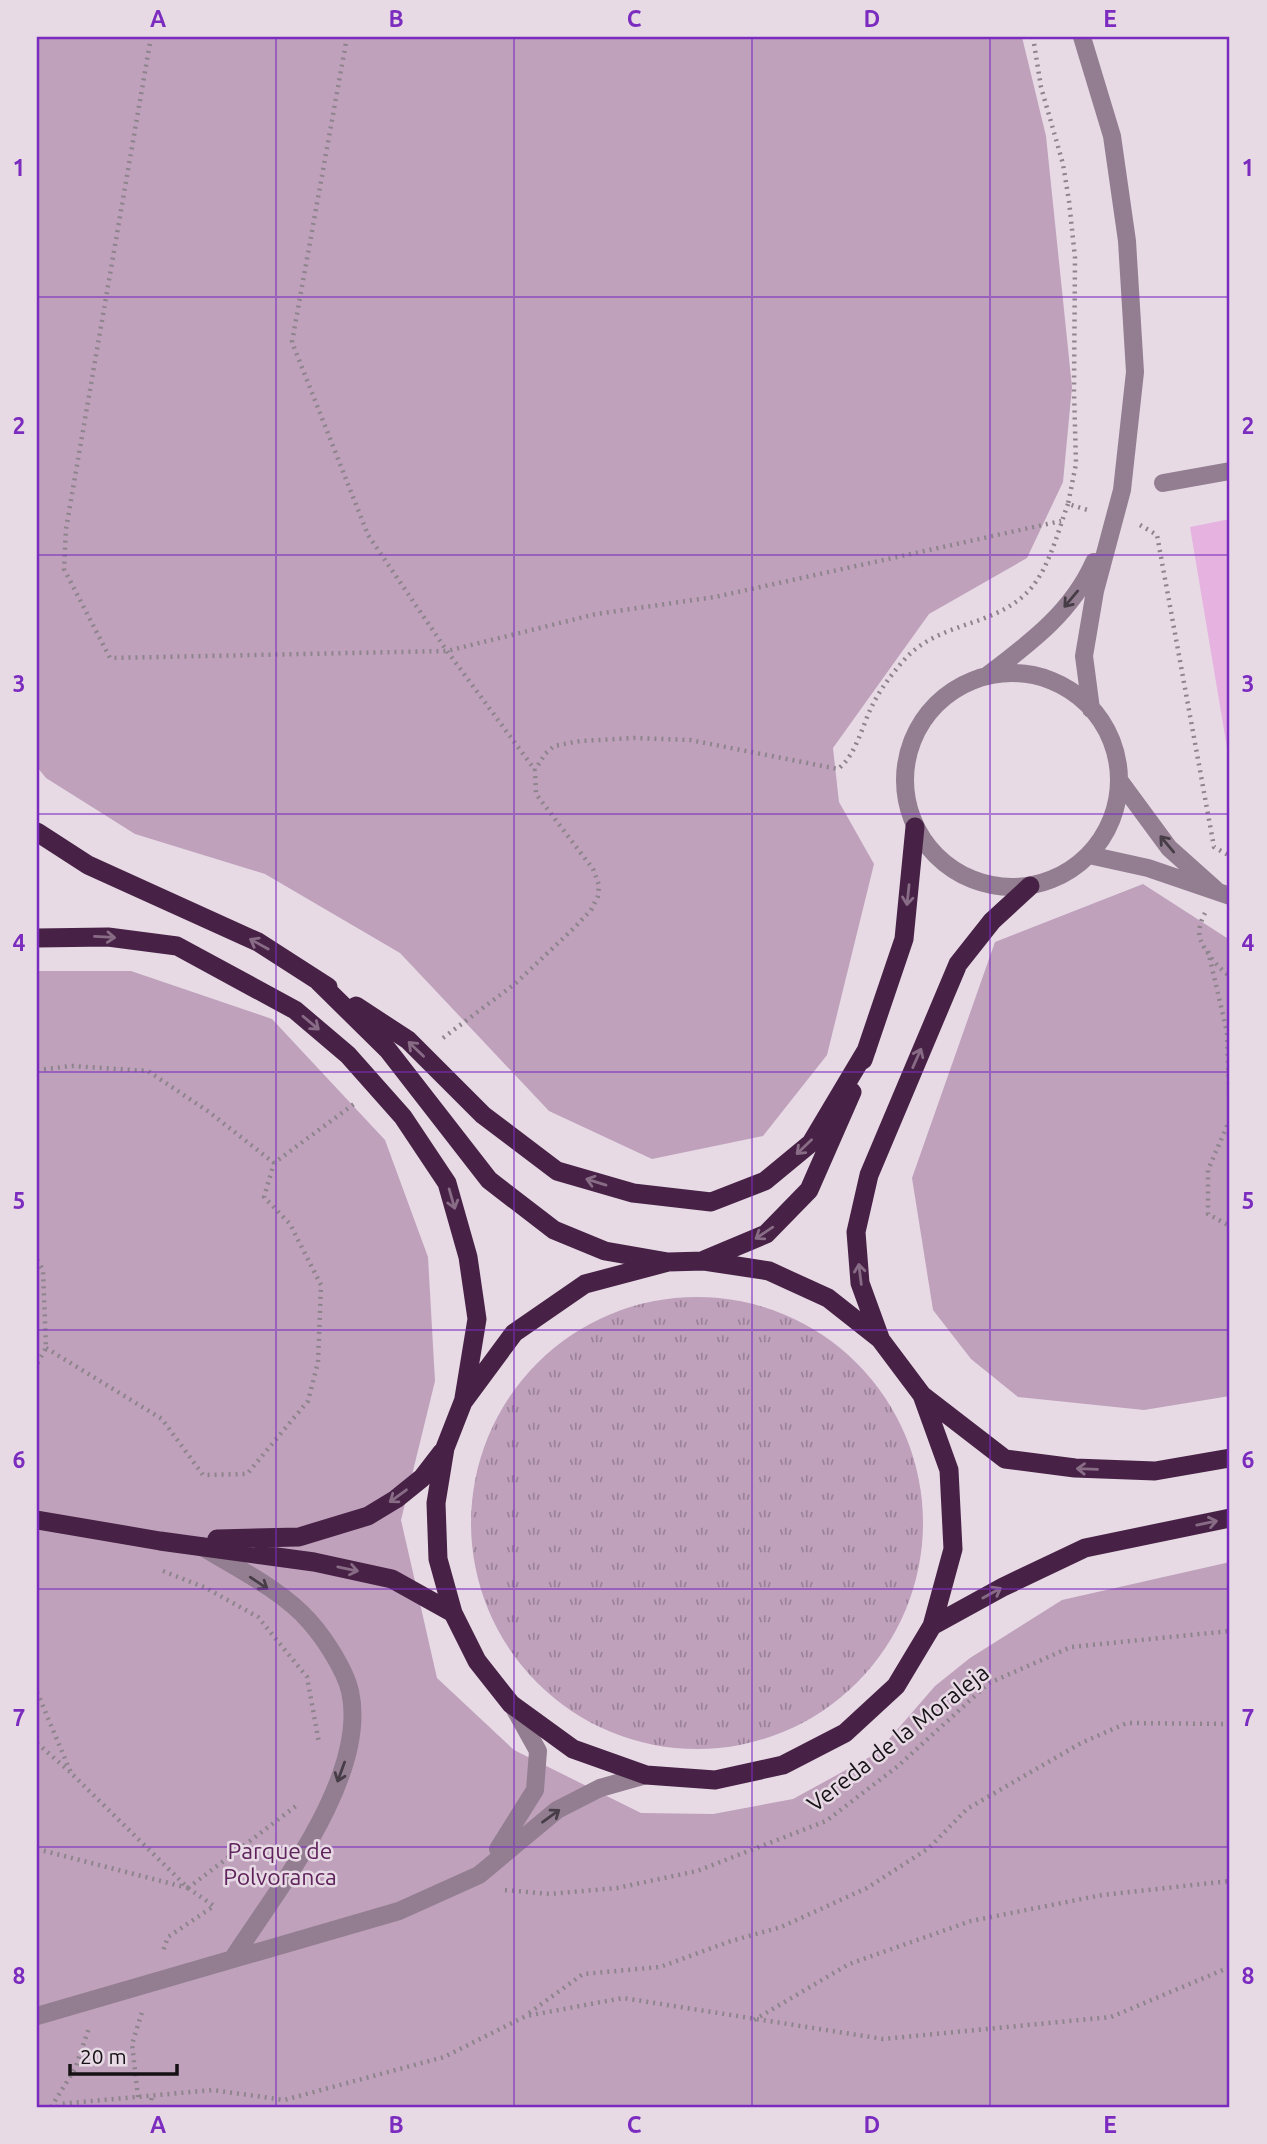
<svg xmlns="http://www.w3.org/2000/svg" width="1267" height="2144" font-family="Ubuntu,sans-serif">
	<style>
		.grass { fill: url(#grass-tufts) }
		.green { fill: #bfa1bc }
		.building { fill: #e6b3e1; filter: url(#shadow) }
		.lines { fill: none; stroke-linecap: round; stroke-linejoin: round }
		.path { stroke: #8d848c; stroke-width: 4.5; stroke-dasharray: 2 5; stroke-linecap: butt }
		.minor { stroke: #937e91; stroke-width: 18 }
		.trunk { stroke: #482246; stroke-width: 19 }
		.oneway { stroke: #473d47 }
		.oneway2 { stroke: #886c86 }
		.grid { fill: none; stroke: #7b2cbf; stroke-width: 2; stroke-opacity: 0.55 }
		.labels { text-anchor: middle; stroke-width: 5; stroke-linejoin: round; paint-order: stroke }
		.street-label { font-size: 23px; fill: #151115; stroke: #e7dae5 }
		.park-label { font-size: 23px; fill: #5e235b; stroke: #e7dae5 }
		.neatline { fill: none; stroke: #7b2cbf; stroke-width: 2.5 }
		.grid-label { font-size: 23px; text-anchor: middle; font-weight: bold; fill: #7b2cbf }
	</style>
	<defs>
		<pattern id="grass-tufts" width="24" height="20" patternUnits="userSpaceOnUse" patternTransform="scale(1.75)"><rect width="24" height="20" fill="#bfa1bc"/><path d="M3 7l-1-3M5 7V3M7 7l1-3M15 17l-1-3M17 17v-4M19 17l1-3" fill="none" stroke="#9a8298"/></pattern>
		<filter id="shadow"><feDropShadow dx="6" dy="6" stdDeviation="2" flood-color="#0004"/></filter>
	</defs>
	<rect width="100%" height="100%" fill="#e7dae5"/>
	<path class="grass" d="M471 1523a226 226 0 1 1 452 0a226 226 0 1 1-452 0Z"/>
	<path class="green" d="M37 37H1022L1046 136 1072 387 1063 482 1027 558 929 614 833 748 839 802 874 864 827 1055 763 1136 652 1159 549 1111 400 953 265 874 135 834 46 778 37 767Z
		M1143 884 1230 940V1396L1144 1410 1018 1397 971 1359 933 1310 912 1178 995 942Z
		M37 971H131L272 1019 385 1140 428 1257 435 1381 401 1520 437 1678 514 1750 641 1813 713 1814 793 1799 877 1753 935 1686 970 1658 1062 1600 1230 1562V2107H37Z"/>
	<path class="building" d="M1230 519V759L1229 760 1190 527Z"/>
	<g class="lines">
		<path class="path" d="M151 37 66 529 64 569 110 658 447 651 596 614 715 597 1061 521
			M347 37 292 342 368 535 447 651 535 770
			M1033 37 1041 87 1063 164 1069 201 1075 258 1074 391 1076 464 1068 504 1091 511
			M1140 525 1157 535 1214 847 1230 856
			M1205 913C1201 920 1197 932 1201 941 1206 953 1220 970 1230 976
			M1208 951 1227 1032 1230 1114
			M443 1038 516 983 575 927 591 910 598 896 599 885 593 869 536 794 535 770 545 754 554 746 580 741 635 738 690 740 838 769C857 754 862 725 873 704 881 688 892 674 904 660 939 620 998 628 1032 587 1050 565 1058 531 1068 504
			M37 1070 72 1066 148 1071 209 1112 274 1163
			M1230 1119 1208 1170V1214L1230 1226
			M37 1260 43 1270 46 1348 37 1364
			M46 1348 162 1419 203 1475 247 1474 308 1401 318 1362 321 1285 290 1224 264 1197 274 1163 354 1104
			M163 1571 206 1588 258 1617 307 1677 319 1743
			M37 1692 71 1773 188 1888 214 1906 168 1937 163 1951
			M37 1743 70 1772
			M37 1849 188 1888
			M188 1888 296 1806
			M505 1890 549 1894 617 1888 697 1871 826 1821 898 1766 989 1683 1071 1647 1230 1631
			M529 2013 583 1974 660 1967 731 1941 781 1927 867 1888 929 1848 967 1809 1081 1743 1127 1723 1230 1724
			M754 2020 849 1964 971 1921 1102 1895 1230 1881
			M138 2097 132 2044 142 2012
			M51 2107 75 2069 89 2028
			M58 2107 59 2104 213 2090 284 2100 444 2057 526 2016 623 1998 883 2039 1111 2017 1230 1967
			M150 2107 152 2096"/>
		<path class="minor" d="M1082 37 1112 136 1127 241 1135 372 1122 490 1095 591 1084 656 1091 709
			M1163 483 1230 471
			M905 780a107 107 0 1 1 214 0a107 107 0 1 1-214 0Z
			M988 675C1030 643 1072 612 1094 562
			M1119 780 1169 848 1216 890
			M1089 855 1148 868 1230 896
			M201 1546C238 1569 282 1590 310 1622 325 1639 345 1670 350 1691 369 1776 277 1890 233 1958
			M498 1849 535 1790 538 1751 513 1706
			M37 2016 399 1911 479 1875 557 1810 600 1788 646 1775"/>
		<path class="trunk" d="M37 832 88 865 258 942 328 987
			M37 938 108 937 177 946 295 1010 348 1055 403 1117 447 1183 468 1257 477 1319 464 1398
			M317 980 388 1050 489 1180 554 1230 605 1251 668 1262 704 1261 769 1271 828 1298 880 1339 922 1395 949 1470 953 1549 932 1626 896 1686 845 1733 783 1765 715 1780 646 1775 573 1749 511 1704 477 1661 453 1613 438 1559 436 1503 445 1448 463 1402 514 1333 585 1284 668 1262
			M356 1006 408 1040 483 1115 557 1171 633 1193 711 1202 765 1181 811 1143 867 1049
			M863 1060 904 939 915 827
			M704 1260 766 1234 809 1190 852 1092
			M880 1338 860 1283 856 1232 869 1175 958 964 992 921 1030 886
			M922 1395 1005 1459 1075 1468 1155 1471 1230 1458
			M37 1520 160 1541 314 1562 392 1579 453 1613
			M217 1539 299 1537 368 1516 396 1499 422 1478 442 1452
			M932 1626 1003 1587 1085 1548 1230 1518"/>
	</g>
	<defs><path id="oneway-shaft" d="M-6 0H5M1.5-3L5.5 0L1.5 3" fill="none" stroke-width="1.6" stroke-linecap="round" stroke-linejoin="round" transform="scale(1.75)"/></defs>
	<g class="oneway">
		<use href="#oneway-shaft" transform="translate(1071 599) rotate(130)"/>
		<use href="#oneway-shaft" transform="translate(1167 844) rotate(-130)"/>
		<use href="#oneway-shaft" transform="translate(259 1583) rotate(34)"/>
		<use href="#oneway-shaft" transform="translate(341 1772) rotate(110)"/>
		<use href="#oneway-shaft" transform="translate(551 1816) rotate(-36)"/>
	</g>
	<g class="oneway2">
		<use href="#oneway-shaft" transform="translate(908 895) rotate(96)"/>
		<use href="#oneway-shaft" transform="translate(105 937) rotate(3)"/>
		<use href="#oneway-shaft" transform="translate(259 944) rotate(-151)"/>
		<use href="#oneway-shaft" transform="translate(311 1023) rotate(40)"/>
		<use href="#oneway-shaft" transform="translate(416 1049) rotate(-136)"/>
		<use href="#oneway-shaft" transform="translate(917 1058) rotate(-66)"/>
		<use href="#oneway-shaft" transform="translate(804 1147) rotate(136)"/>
		<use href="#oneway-shaft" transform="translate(596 1182) rotate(-163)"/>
		<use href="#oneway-shaft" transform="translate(452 1199) rotate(74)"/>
		<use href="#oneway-shaft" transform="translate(764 1233) rotate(146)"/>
		<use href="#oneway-shaft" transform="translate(860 1274) rotate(-97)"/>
		<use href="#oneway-shaft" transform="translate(1087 1469) rotate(-178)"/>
		<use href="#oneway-shaft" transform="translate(398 1496) rotate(144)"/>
		<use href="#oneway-shaft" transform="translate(1207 1523) rotate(-12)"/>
		<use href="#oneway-shaft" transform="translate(348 1569) rotate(12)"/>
		<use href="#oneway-shaft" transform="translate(992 1593) rotate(-29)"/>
	</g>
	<path class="grid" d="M276 37V2107M514 37V2107M752 37V2107M990 37V2107M37 297H1230M37 555H1230M37 814H1230M37 1072H1230M37 1330H1230M37 1589H1230M37 1847H1230"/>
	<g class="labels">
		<g class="street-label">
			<text transform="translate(898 1738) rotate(-38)" y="8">Vereda de la Moraleja</text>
		</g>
		<g class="park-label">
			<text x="280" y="1859">Parque de<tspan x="280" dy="26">Polvoranca</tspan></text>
		</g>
	</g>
	<rect width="1267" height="2144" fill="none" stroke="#e7dae5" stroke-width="77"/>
	<path d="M70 2064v10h107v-10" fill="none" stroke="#151115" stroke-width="3.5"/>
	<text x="80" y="2064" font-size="21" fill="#151115" stroke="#e7dae5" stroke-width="5" paint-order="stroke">20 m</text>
	<rect x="38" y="38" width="1190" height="2068" class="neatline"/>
	<g class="grid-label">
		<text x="158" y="27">A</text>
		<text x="396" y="27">B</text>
		<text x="634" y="27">C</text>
		<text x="872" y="27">D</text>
		<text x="1110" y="27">E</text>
		<text x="19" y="176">1</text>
		<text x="1248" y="176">1</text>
		<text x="19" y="434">2</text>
		<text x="1248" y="434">2</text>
		<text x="19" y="692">3</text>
		<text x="1248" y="692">3</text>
		<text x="19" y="951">4</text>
		<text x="1248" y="951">4</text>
		<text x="19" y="1209">5</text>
		<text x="1248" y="1209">5</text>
		<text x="19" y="1468">6</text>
		<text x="1248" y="1468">6</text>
		<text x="19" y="1726">7</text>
		<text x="1248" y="1726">7</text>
		<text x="19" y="1984">8</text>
		<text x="1248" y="1984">8</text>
		<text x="158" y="2133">A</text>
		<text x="396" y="2133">B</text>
		<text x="634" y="2133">C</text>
		<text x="872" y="2133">D</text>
		<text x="1110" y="2133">E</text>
	</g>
</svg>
